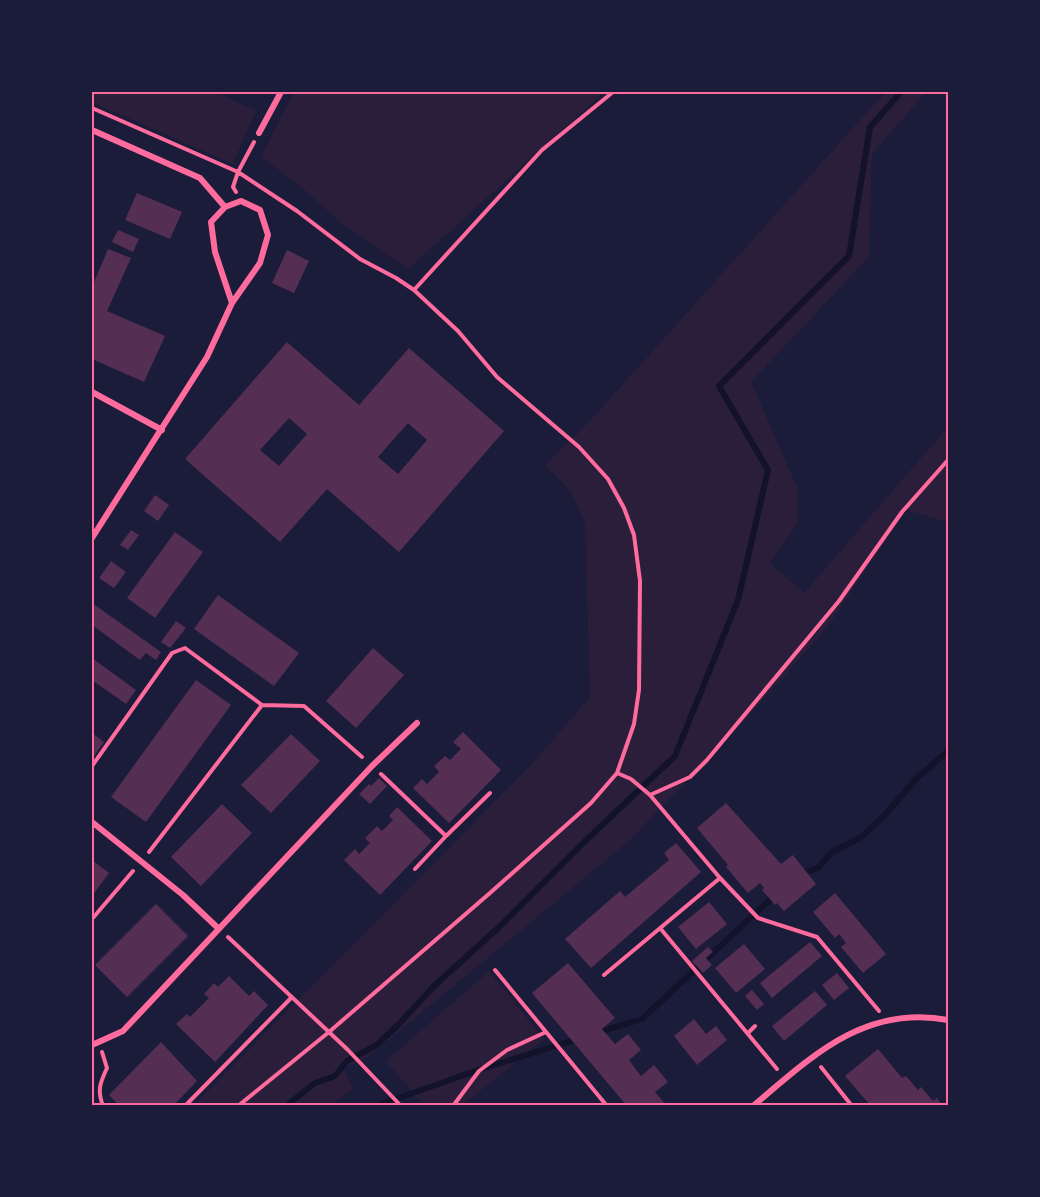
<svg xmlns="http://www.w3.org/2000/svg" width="1040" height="1197" font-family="'IBM Plex Serif',serif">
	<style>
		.green { fill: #2a1e3b }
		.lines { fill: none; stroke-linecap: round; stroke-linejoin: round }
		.stream { stroke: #12122b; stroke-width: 6 }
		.building { fill: #542f53; fill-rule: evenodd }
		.path { stroke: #ff6b9d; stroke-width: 4 }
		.minor { stroke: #ff6b9d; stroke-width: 6 }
		.neatline { fill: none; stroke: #ff6b9d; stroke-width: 2 }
	</style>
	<rect width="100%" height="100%" fill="#1b1b3a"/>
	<path class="green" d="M92 92H216L256 111 233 164 92 102Z
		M294 92H604L408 269 341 223 307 192 261 156Z
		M885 92H926L872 154 869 257 751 382 797 487 798 523 770 563 804 593 948 427V522L906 510 826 629 744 721 629 841 368 1057 344 1068 353 1089 332 1105 193 1106 531 765 590 697 585 523 571 492 545 465 589 422Z
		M489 971 544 1039 463 1105H423L386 1061Z"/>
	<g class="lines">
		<path class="stream" d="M799 875 818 868 831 853 861 837 883 817 917 778 948 751
			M596 1033 642 1019 775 895
			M286 1106 315 1083 335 1076 347 1061 377 1045 399 1024 434 986 497 929 582 844 675 756 738 600 768 470 719 386 849 256 870 127 901 92
			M376 1106 478 1070 578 1039"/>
	</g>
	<path class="building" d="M137 193 182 212 170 239 125 220Z
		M118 230 139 239 133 252 112 242Z
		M108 249 131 258 107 311 165 336 144 382 92 359V287Z
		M287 250 309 261 294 293 272 283Z
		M287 342 359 405 409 348 504 431 399 552 327 489 280 542 185 459ZM289 418 307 434 279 466 260 450ZM408 423 427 440 398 474 378 457Z
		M155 495 169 505 158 521 144 511Z
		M131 530 139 535 128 550 120 545Z
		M175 532 203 552 155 618 127 598Z
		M111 561 126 572 114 588 99 578Z
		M218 595 299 653 274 686 194 629Z
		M92 603 161 652 156 660 146 653 140 660 92 625Z
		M176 621 186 628 170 648 161 642Z
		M373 648 404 675 356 728 326 701Z
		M92 658 136 690 126 704 92 680Z
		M196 680 231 705 146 822 111 797Z
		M463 732 501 770 449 823 413 788 422 779 427 784 439 772 434 766 445 756 450 760 461 749 453 742Z
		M92 733 104 742 92 759Z
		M291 734 320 761 271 813 241 785Z
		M379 778 387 786 370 804 359 794 369 784 371 786Z
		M726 803 781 864 793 855 816 884 784 911 777 903 775 905 762 890 764 888 760 883 748 893 726 867 728 865 697 828Z
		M222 804 252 833 201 886 171 857Z
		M397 807 432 841 380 895 344 860 355 849 359 854 370 843 365 838 377 826 382 831 393 820 389 816Z
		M676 843 701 872 591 968 565 939 620 891 625 897 669 860 664 853Z
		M92 860 109 873 92 896Z
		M835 893 886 954 863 973 841 947 846 943 839 934 835 938 813 912Z
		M709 902 727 924 696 949 678 927Z
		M156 904 188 936 127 997 95 965Z
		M810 942 822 956 772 998 760 983Z
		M744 944 765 969 736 993 715 968Z
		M708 947 713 952 706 958 712 965 703 973 692 961Z
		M568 963 615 1018 602 1029 615 1044 628 1034 641 1050 629 1060 641 1076 654 1065 668 1082 655 1092 667 1106H627L532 993Z
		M837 973 849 988 834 1000 822 985Z
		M229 976 249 996 254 991 268 1005 215 1062 176 1024 187 1014 190 1017 209 998 204 994 214 983 218 987Z
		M752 990 764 1004 757 1010 745 996Z
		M815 991 827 1005 784 1041 772 1026Z
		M694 1019 706 1034 716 1026 727 1040 697 1065 674 1036Z
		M161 1042 197 1081 173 1106H120L109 1095Z
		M878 1049 902 1078 906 1076 918 1090 921 1087 933 1101 937 1098 943 1106H875L873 1103 870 1105 845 1076Z"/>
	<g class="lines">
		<path class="path" d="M92 108 238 172 297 211 360 259 396 278 414 290 458 331 497 377 579 447 608 479 624 508 634 535 640 581 639 690 634 724 617 773 591 803 490 893 329 1032 238 1106
			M236 192 233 187 238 172 254 142
			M414 290 542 150 613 92
			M92 766 172 653 185 648 262 705 304 706 362 757
			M617 773 631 779 650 795 720 878 758 918 817 937 879 1011
			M381 774 446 836 415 869
			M650 795 690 777 707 760 839 601 902 512 948 460
			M446 836 490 793
			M149 852 262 705
			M92 919 133 871
			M660 928 777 1069
			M228 937 348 1050 401 1106
			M495 970 607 1106
			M604 975 720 878
			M748 1033 755 1026
			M102 1052 107 1068C100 1083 97 1090 103 1106
			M821 1067 852 1106
			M185 1106 292 997
			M453 1106 479 1071 507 1050 546 1032"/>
		<path class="minor" d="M92 130 200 178 225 207
			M259 133 281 92
			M92 392 162 430
			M92 538 207 357 232 303 260 263 268 235 260 210 241 201 225 207 211 222 215 252 232 303
			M92 822 183 895 219 929
			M92 1045 123 1031 372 766 417 723
			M753 1106C811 1057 865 1004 948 1020"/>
	</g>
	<rect width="1040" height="1197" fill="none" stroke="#1b1b3a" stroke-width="186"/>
	<rect x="93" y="93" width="854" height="1011" class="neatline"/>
</svg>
